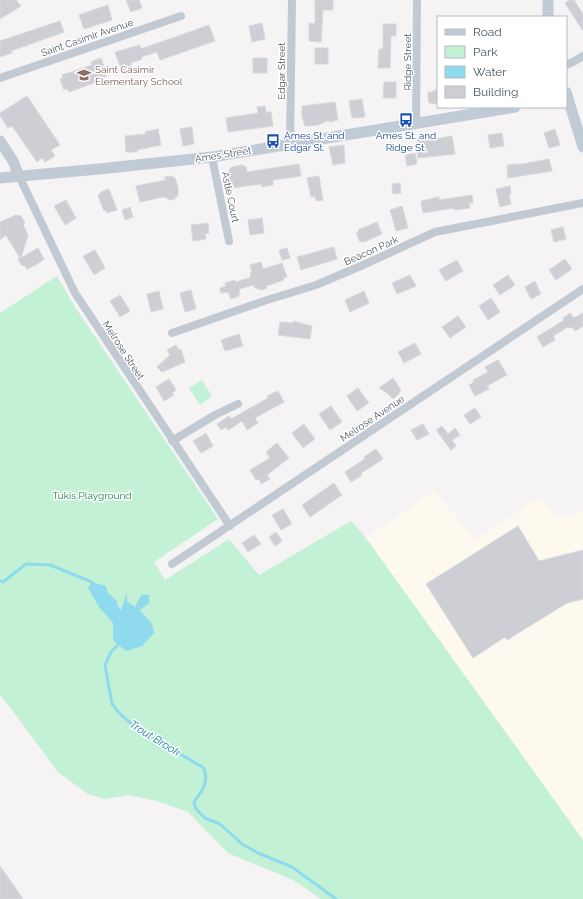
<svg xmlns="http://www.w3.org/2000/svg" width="583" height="899" font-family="Raleway,sans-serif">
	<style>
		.commercial { fill: #fdf9ef }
		.green { fill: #c3f1d5 }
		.water { fill: #90daee }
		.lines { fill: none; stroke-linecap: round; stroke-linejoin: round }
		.stream { stroke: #90daee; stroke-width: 3 }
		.building { fill: #cdcfd5; stroke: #d7d9de }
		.street { stroke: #c1cad2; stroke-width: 8 }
		.secondary { stroke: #c1cbd6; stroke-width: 11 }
		.labels { text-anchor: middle; stroke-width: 3; stroke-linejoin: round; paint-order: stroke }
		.street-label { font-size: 10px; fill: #4a5661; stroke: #fff }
		.education-label { font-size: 10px; fill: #785e54; stroke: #fff; text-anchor: start }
		.transit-label { font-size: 10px; fill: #164399; stroke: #fff; text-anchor: start }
		.park-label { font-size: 10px; fill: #17864f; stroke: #fff }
		.water-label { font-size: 11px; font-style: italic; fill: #0c7c9b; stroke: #fff }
	</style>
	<rect width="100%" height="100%" fill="#f5f3f3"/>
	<path class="commercial" d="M434 491 476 539 540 497 556 518 583 512V840L366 538Z"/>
	<path class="green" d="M57 276 75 307 218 519 154 562 165 580 229 539 259 575 351 521 366 538 583 840V899H321L293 880 228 853 188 812 157 801 128 795 105 799 88 794 58 772 0 694V313Z
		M202 380 212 396 200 405 189 388Z"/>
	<path class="water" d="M92 582 106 586 108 593 117 601V605L121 610 127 592V601L135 607 141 595H149V603L140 610 152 624 154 633 142 646 127 651 118 645 113 640V623L99 607 88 588Z"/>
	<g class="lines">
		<path class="stream" d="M0 581 3 582 26 564 50 565 92 582 94 584
			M119 641 118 645 111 652 105 665 112 704 120 714 138 729 204 768C209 784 202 790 194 802L196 809 205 818 220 824 242 844 258 853 292 867 336 899"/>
	</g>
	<path class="building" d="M0 0H16L21 6 0 19Z
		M126 0H139L142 8 131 12Z
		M315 0H333V10H323L321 42 309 41V23L315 24Z
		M569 0H574L583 14V31L565 3Z
		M108 5 112 20 84 29 79 15Z
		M60 21 64 32 11 51 12 53 0 57V41Z
		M262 23 265 39 252 42 249 26Z
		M383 24H396V36H391L390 68H378L379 49H383Z
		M209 25 215 41 160 60 157 52 141 57 142 59 131 63V65L130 66 131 70 124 73V71H122L115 52 140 45 141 49Z
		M315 48H328V64H315Z
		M101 58 107 76 104 77V78L101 79 102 80 69 92 67 89 64 90 60 79 63 78 62 75 92 65 91 62Z
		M253 58H267V73H253Z
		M384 82H396V98H383Z
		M438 88V104L429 103 428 98V92H432Z
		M27 96 60 145 51 150 55 156 45 162 42 158 37 162 12 126 8 128 0 116V113Z
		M362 99 365 117 352 118 349 101Z
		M335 102 338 120 329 122V120L318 125 305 126 302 116V106Z
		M265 106 266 112H271L273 126 228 132 226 118 258 113 257 107Z
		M192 127 194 144 183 146 180 129Z
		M158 129 161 145 137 150V152H126L125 136 146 134 145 132Z
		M555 129 560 145 549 148 544 133Z
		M502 133 504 146 490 148 488 135Z
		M428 136V140L452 136 455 154 418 158 416 144H418L417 138Z
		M344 145 345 163 333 165 329 147Z
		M415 153 417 164 407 166 405 155Z
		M549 159 552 171 508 178 507 165 522 164Z
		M299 164 301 176 273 180V185L262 187 261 184 232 188 229 178V170L232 167 242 165 246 167 247 172Z
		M172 176 175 178 178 187V196L175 197V199L168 200V198L163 197 140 202 136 186 166 180 164 177Z
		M319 176 323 200 316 201 315 196 311 197 307 178Z
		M400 183 401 193 393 194 392 184Z
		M510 186 511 194H509L511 204 500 207 496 189Z
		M109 189 117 210 107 213 106 210 104 211 98 196 101 192Z
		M472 195 473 203H469L470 208 454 210V208L423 213 421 201 439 197V200Z
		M66 200 76 218 65 225 54 206Z
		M402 206 408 228 396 231 390 210Z
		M130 207 133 217 125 220 122 210Z
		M16 215 21 216 25 223 23 225 28 235 21 258 38 248 44 259 36 265 27 269 24 265 22 266 18 259 20 258 6 235 0 240V222Z
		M262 218 264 233 250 235 248 220Z
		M377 222 382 234 364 242 363 241 360 242 356 233 359 232 358 230Z
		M208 223 209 233 205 234 206 239 193 241 191 225Z
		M563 227 566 239 554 242 551 230Z
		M334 247 337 259 301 270 297 257Z
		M287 248 290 258 282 260 279 250Z
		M95 250 105 268 94 275 83 256Z
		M565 259 572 269 556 280 549 270Z
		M457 260 463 271 446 281 439 270Z
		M261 262 263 269 282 263 287 277 283 278 284 280 266 286 267 288 262 290 255 288 254 285 239 289 240 294H238L239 296 231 299 228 292 221 293 220 288 226 286 225 283 235 280 236 282 251 277 250 273 252 272 250 265Z
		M410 275 416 286 397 294 392 283Z
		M508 275 515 285 500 295 493 285Z
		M535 281 541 294 531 299 525 287Z
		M191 290 196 309 185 312 180 293Z
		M159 291 163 309 151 312 147 294Z
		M364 291 369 303 350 312 345 300Z
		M120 295 130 311 120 317 110 301Z
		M491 298 500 312 488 320 479 306Z
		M570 313 574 318 583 313V326L575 331 572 327 569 328 568 327 553 336 555 340 543 347 537 337 564 320 563 318Z
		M458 316 466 327 450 338 442 327Z
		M293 321 312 326 310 339 278 335 280 322 293 323Z
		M239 334 243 346 225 351 221 340Z
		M415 343 421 354 404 363 398 352Z
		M176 345 179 350 181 349 185 362 162 372 157 367 170 355 167 350Z
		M498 360 507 375 487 386 489 389 475 396 469 385 474 382 473 380 488 372 485 367Z
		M393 378 401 390 398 395 393 399 386 392 379 388Z
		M169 379 176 390 172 393 174 395 164 401 156 387Z
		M358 388 369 403 357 411 347 396Z
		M278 391 284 402 255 418 258 423 247 430 242 421 228 430 226 427 221 430 217 424 229 416 231 419 268 398 267 396Z
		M331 406 342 422 330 430 319 414Z
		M475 408 481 417 470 424 464 415Z
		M304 424 315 439 303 448 292 433Z
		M423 424 429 434 417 440 411 430Z
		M442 426 448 434 455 428 460 435 452 440 456 446 451 450 436 430Z
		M206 433 213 446 201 453 193 441Z
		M277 443 289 458 267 475 270 479 261 484 259 479 256 480 250 470 270 458 266 452Z
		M376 449 383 459 361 473 362 475 351 482 345 472 365 459 364 457Z
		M334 483 342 495 310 517 302 505Z
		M283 509 292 524 281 530 272 515Z
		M518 526 539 561 583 550V599L567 603 507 640 505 637 473 658 426 584Z
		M276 532 282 541 275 546 269 537Z
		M254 535 261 544 248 552 242 543Z
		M0 866 23 899H0Z"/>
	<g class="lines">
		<path class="street" d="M566 65 573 62 583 56
			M0 78 181 16
			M416 123 417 0
			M290 143 292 0
			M212 157 229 241
			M19 176 75 293 230 526
			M172 333 267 300 316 285 363 265 435 232 583 203
			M172 441 215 415 238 404
			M172 564 583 289"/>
		<path class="secondary" d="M548 0V17
			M566 92 583 147
			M0 141 13 161 19 176
			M0 178 99 169 212 157 515 107"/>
	</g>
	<defs>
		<symbol id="school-bare" viewBox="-9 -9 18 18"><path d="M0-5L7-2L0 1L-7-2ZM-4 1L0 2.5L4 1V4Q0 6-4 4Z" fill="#8d6e63" stroke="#fff" stroke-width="2.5" paint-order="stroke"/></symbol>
		<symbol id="bus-bare" viewBox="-9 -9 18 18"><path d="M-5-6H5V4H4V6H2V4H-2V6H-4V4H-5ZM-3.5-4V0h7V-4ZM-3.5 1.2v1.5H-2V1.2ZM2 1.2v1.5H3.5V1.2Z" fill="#1a4fb4" stroke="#fff" stroke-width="2.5" paint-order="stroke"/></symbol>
	</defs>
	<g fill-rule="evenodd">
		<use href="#school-bare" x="74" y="65" width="20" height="20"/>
		<use href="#bus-bare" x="396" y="110" width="20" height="20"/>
		<use href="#bus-bare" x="263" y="131" width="20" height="20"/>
	</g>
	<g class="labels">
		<g class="street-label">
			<text transform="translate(87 37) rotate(-19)" y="4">Saint Casimir Avenue</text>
			<text transform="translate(407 62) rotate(-90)" y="4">Ridge Street</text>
			<text transform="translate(281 71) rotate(-90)" y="4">Edgar Street</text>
			<text transform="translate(223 154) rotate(-9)" y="4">Ames Street</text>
			<text transform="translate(231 197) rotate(78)" y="4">Astle Court</text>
			<text transform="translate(371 250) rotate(-24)" y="4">Beacon Park</text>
			<text transform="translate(124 350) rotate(57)" y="4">Melrose Street</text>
			<text transform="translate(372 418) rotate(-34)" y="4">Melrose Avenue</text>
		</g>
		<g class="education-label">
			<text x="95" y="73">Saint Casimir<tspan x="95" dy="12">Elementary School</tspan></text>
		</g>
		<g class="transit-label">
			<text x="284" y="139">Ames St. and<tspan x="284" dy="12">Edgar St.</tspan></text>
			<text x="406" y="139" text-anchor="middle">Ames St. and<tspan x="406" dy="12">Ridge St.</tspan></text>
		</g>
		<g class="park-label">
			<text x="92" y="499">Tukis Playground</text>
		</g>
		<g class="water-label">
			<text transform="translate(155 738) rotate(32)" y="4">Trout Brook</text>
		</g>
	</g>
	<rect x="437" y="16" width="130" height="92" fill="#ffffff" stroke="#b7bbc0"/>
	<rect x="445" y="29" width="20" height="6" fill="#c1cbd6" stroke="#b7bbc0"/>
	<text x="473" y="36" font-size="12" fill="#4a5661">Road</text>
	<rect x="445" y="46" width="20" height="12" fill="#c3f1d5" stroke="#b7bbc0"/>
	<text x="473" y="56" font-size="12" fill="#4a5661">Park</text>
	<rect x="445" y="66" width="20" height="12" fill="#90daee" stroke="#b7bbc0"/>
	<text x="473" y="76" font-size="12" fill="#4a5661">Water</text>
	<rect x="445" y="86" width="20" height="12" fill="#cdcfd5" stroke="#b7bbc0"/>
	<text x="473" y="96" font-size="12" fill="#4a5661">Building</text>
</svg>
